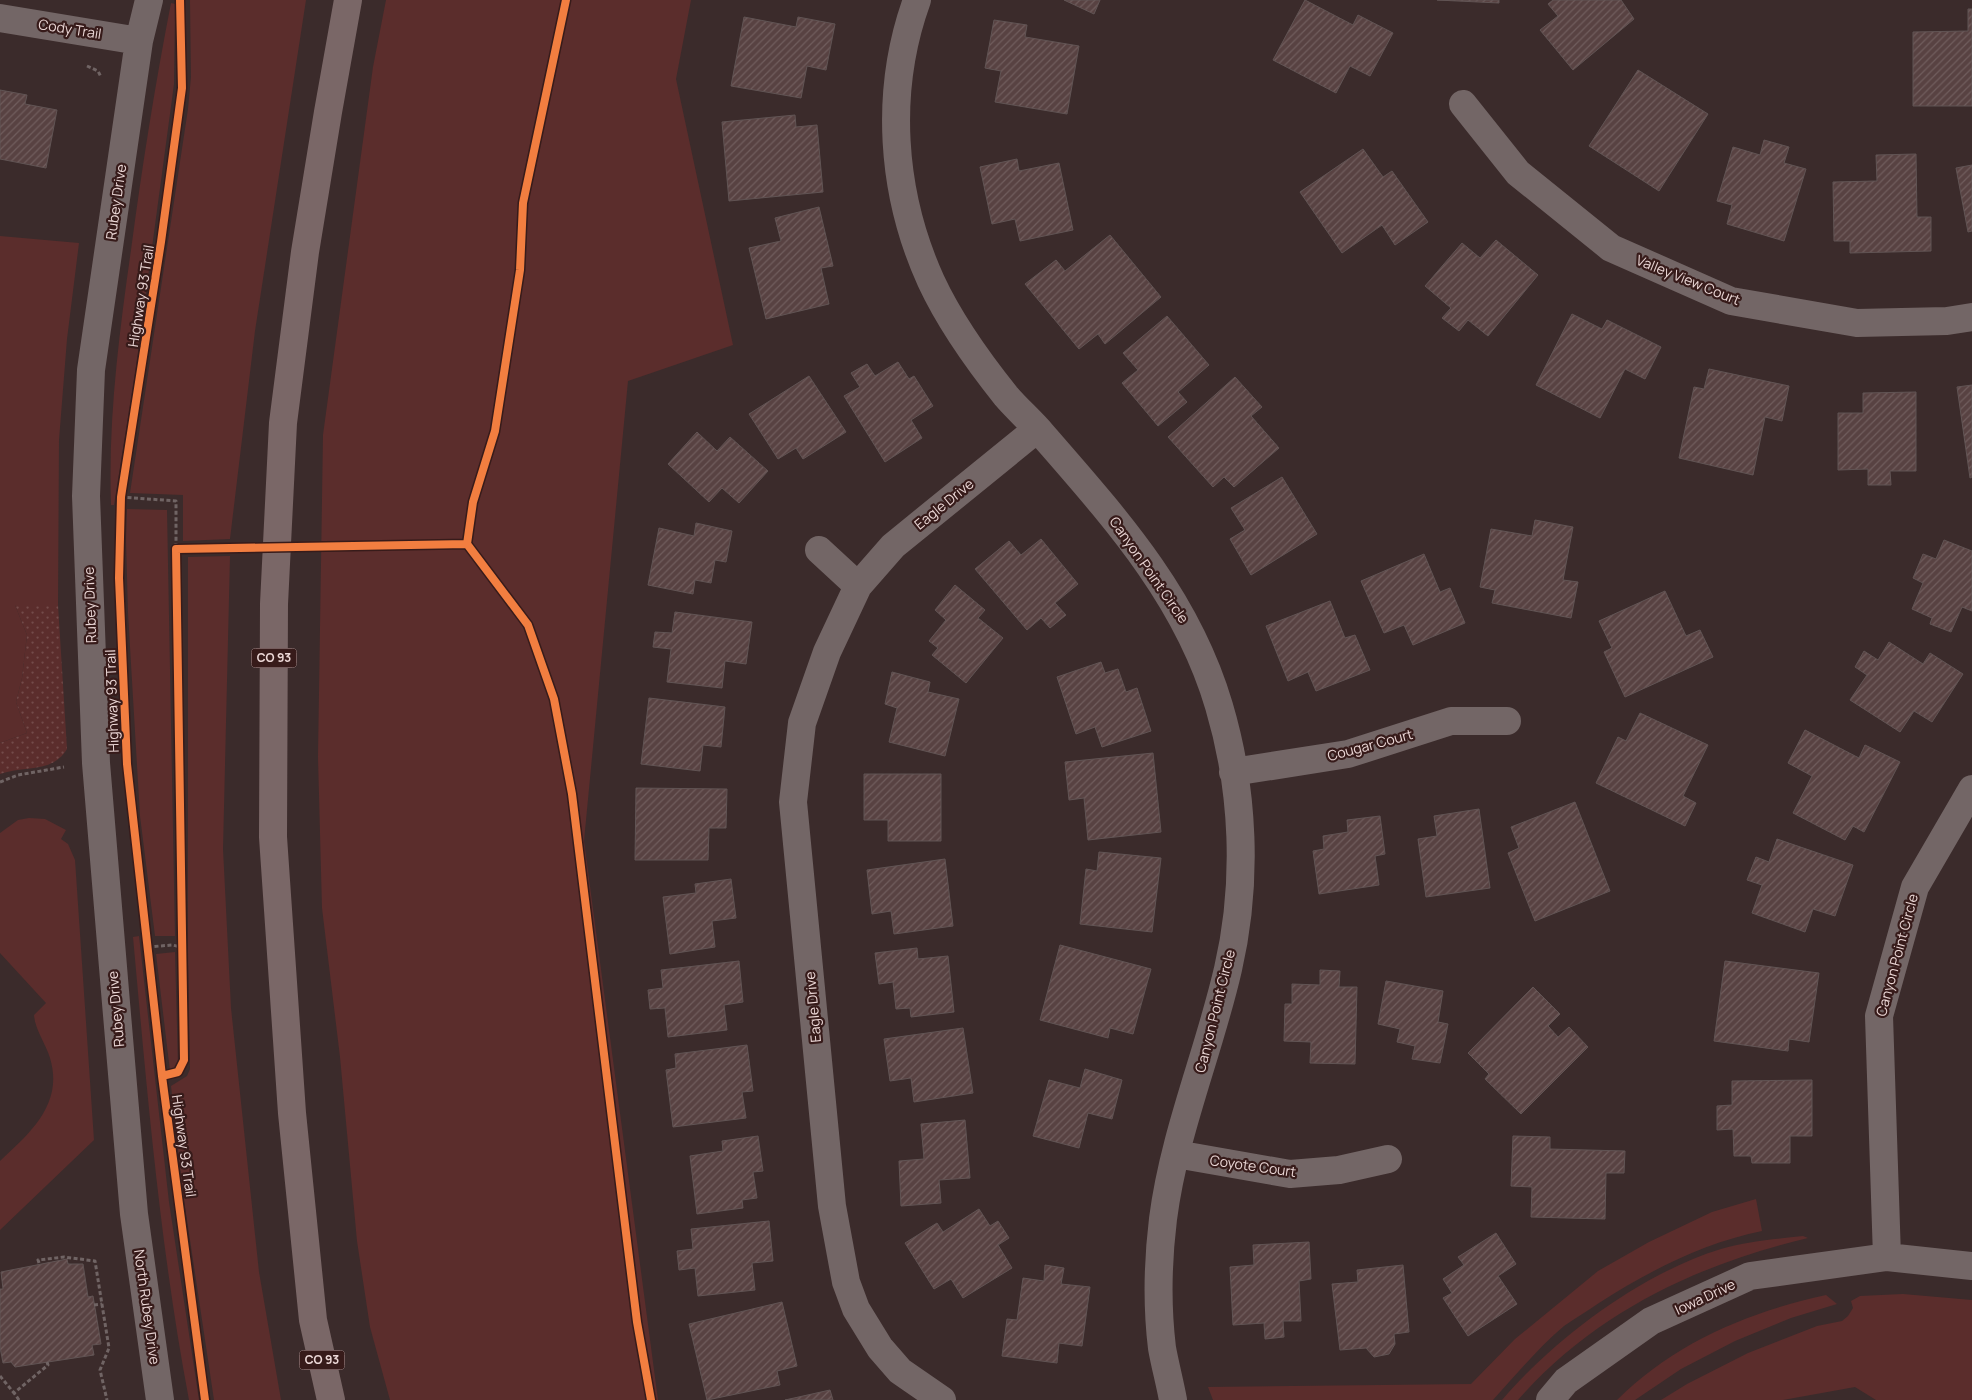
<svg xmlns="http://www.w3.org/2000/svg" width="1972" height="1400" font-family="Manrope,sans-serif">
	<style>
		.grass { fill: #5b2d2c }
		.park { fill: url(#park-dots) }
		.building { fill: url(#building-hatch); stroke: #615454 }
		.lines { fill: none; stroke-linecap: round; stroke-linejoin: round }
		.path { stroke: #706464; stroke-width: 3; stroke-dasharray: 4 2.5; stroke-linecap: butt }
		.street { stroke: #736666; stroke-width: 28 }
		.highway { stroke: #7a6767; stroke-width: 28 }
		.cycleway-casing { stroke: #371b1a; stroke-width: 11 }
		.cycleway { stroke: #f27e40; stroke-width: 8 }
		.labels { text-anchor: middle; stroke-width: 4.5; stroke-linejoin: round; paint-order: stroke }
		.shield { fill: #371b1a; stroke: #b59f9e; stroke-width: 1 }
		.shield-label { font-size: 12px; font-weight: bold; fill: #ebd7d6 }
		.street-label { font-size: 14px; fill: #ebd7d6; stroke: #371b1a }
	</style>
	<defs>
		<pattern id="park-dots" width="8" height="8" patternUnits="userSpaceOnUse" patternTransform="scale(1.25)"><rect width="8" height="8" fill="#5b2d2c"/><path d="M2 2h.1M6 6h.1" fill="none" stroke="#734b4a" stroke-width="1.8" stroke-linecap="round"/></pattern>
		<pattern id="building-hatch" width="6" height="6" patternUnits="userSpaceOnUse" patternTransform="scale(1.25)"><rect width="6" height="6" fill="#584242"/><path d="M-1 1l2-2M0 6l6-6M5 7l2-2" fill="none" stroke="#705d5d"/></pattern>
	</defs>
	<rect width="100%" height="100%" fill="#3b2b2b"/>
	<path class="grass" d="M190 0H306L255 331 230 539 183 541V495L130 493 188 109 191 77Z
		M386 0H691L676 79 733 345 628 381 584 841 658 1400H390L370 1327 357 1241 340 1057 322 908 318 757 323 435 373 67Z
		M171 3 175 4 174 84 135 374 114 505H111C108 420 119 334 131 250 142 167 155 85 171 3Z
		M0 236 79 243 67 339 59 440 58 605H15L27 635 22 678 16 702 27 733 0 743Z
		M127 509 167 510 175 936H155L140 816 128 613 126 540Z
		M230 556 223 849 231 1008 259 1272 281 1400H214L183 1193 171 1086 187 1076 190 1069 188 953V557Z
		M29 818 45 819 66 830 61 839 68 844 75 860 94 1140 0 1230V1161C30 1133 64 1104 50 1058 46 1044 35 1030 34 1015L46 1003 0 953V833L18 820Z
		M139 936 169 1202 199 1400H189C160 1247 147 1091 133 937Z
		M175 952 178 1066 176 1069 170 1071 156 954Z
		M1756 1199 1762 1231C1703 1243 1649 1271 1599 1303 1588 1311 1575 1318 1564 1326 1538 1348 1516 1375 1493 1400H1213L1208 1387 1471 1384 1515 1339 1598 1271 1649 1242 1712 1212Z
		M1803 1236 1808 1238C1698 1264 1594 1313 1518 1400H1502C1555 1338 1642 1273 1721 1249 1748 1241 1776 1239 1803 1236Z
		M1903 1294 1972 1300V1400H1876L1855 1387 1783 1400H1661L1687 1384 1748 1353 1817 1326 1842 1321 1848 1316 1853 1308 1851 1301 1860 1296Z
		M1826 1295 1837 1304 1791 1318 1735 1341 1681 1369 1635 1400H1617C1674 1343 1748 1312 1826 1295Z"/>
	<path class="park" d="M15 605H58L67 749C52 774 25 765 0 774V743L27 733 16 702 22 678 27 635Z"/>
	<path class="building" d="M1064 0H1100L1094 14Z
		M1305 0 1353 25 1358 15 1393 33 1370 76 1350 66 1336 93 1273 60Z
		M1437 0H1499V3Z
		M1553 0H1621L1634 19 1573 70 1540 30 1558 16 1548 4Z
		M1968 9H1972V106H1913V32L1968 31Z
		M744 17 796 27 798 17 835 24 826 70 807 66 801 98 731 86Z
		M994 20 1027 25 1025 37 1079 46 1067 114 995 102 1001 71 985 68Z
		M1638 70 1708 114 1659 191 1589 146Z
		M0 90 27 95 25 104 57 110 46 168 0 159Z
		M795 115 796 127 817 125 823 192 729 201 722 122Z
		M1764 140 1789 147 1784 163 1806 169 1784 241 1727 224 1732 205 1717 201 1733 147 1760 155Z
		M1363 149 1383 177 1392 171 1428 222 1395 245 1382 225 1342 253 1300 192Z
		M1916 154 1917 217H1931V251L1850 253V241H1834L1833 182 1877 181 1876 155Z
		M1017 159 1019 171 1059 163 1073 230 1020 241 1015 219 992 224 980 167Z
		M1972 165V231L1968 232 1956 168Z
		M819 207 833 266 821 268 829 304 766 319 749 248 781 241 775 218Z
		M1110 235 1161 297 1105 344 1098 334 1079 349 1025 284 1056 260 1065 271Z
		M1496 240 1538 275 1488 336 1468 320 1459 331 1442 318 1451 308 1425 286 1462 243 1480 258Z
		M1572 314 1602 329 1607 320 1661 347 1645 379 1625 369 1600 418 1536 385Z
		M1167 316 1209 365 1178 392 1187 402 1158 426 1122 383 1138 370 1123 353Z
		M898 362 909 379 914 376 933 406 911 420 922 438 885 462 844 396 860 387 851 373 867 364 875 376Z
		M1709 369 1789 386 1782 421 1765 417 1753 475 1679 458 1694 387 1704 389Z
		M809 376 846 432 803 459 796 448 778 459 749 414Z
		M1235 377 1262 407 1251 416 1279 448 1234 487 1224 477 1213 487 1168 437Z
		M1972 385V477L1970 478 1957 387Z
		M1916 392V471H1890L1891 485H1868V469L1838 470V413H1863V393Z
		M697 432 717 451 730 437 768 471 739 503 722 488 709 502 668 464Z
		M1282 477 1317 534 1251 575 1230 539 1245 530 1231 508Z
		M1535 520 1573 527 1563 580 1578 582 1571 618 1492 603 1495 590 1480 587 1491 529 1532 536Z
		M696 523 732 531 726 562 715 560 711 583 695 580 693 594 648 585 659 528 694 536Z
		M1041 539 1078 584 1055 603 1066 615 1050 628 1041 618 1027 630 975 569 1009 541 1021 555Z
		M1944 540 1972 551V611L1962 607 1951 632 1930 624 1932 618 1912 609 1923 583 1913 578 1923 554 1936 559Z
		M1424 554 1440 592 1450 588 1465 623 1413 645 1404 625 1384 633 1361 581Z
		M955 585 985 610 978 618 1003 638 966 683 932 655 938 648 929 641 946 620 935 610Z
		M1665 591 1686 636 1700 630 1713 657 1625 697 1604 652 1612 648 1599 621Z
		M1330 601 1345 638 1355 635 1370 670 1316 691 1308 672 1288 681 1266 626Z
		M675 612 752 622 746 664 725 661 722 688 667 682 671 649 653 647 655 632 672 633Z
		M1889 642 1923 664 1930 653 1963 674 1932 722 1914 711 1900 732 1850 700 1867 675 1855 667 1864 651 1878 660Z
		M1101 662 1105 673 1118 669 1126 692 1137 688 1151 731 1102 747 1095 727 1076 734 1057 677Z
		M892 672 930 682 928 692 959 699 945 756 889 742 897 708 885 704Z
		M649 698 725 707 721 747 703 745 700 771 641 764Z
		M1640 713 1708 745 1683 796 1696 803 1685 826 1596 783 1618 737 1626 741Z
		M1805 730 1859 758 1865 745 1900 762 1864 832 1853 826 1845 840 1793 813 1812 776 1788 763Z
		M1153 753 1161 832 1088 840 1084 798 1069 800 1065 762Z
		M864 774H941V841H888V820H864Z
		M636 788 727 789 726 828H709L708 860H635Z
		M1575 802 1610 891 1535 921 1508 853 1519 848 1511 827Z
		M1479 809 1490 888 1426 897 1418 839 1437 836 1434 816Z
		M1380 816 1385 854 1375 856 1379 885 1319 894 1313 851 1324 849 1323 836 1348 832 1347 820Z
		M1777 839 1853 865 1835 916 1813 909 1805 932 1752 913 1762 885 1747 880 1756 857 1769 862Z
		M1099 852 1161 858 1152 932 1080 924 1086 869 1097 871Z
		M945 859 953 926 894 934 891 911 872 914 867 870Z
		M731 879 736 918 712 921 715 947 670 954 663 897 696 893 695 884Z
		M1060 945 1151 969 1133 1034 1110 1028 1108 1038 1040 1020Z
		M917 948 918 959 948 956 954 1012 911 1017 910 1008 896 1009 893 982 879 984 875 953Z
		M739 961 743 1002 724 1005 727 1030 668 1037 665 1008 650 1009 648 990 663 988 661 970Z
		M1725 961 1819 973 1809 1042 1789 1039 1788 1051 1714 1041Z
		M1320 970 1340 971 1339 987H1357L1355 1064 1310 1063 1311 1042 1284 1041 1285 1004H1292V984L1320 985Z
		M1386 981 1443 991 1438 1022 1448 1024 1440 1063 1412 1059 1415 1046 1397 1042 1400 1029 1378 1024Z
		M1533 987 1560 1014 1548 1026 1558 1037 1569 1027 1588 1047 1521 1114 1485 1079 1489 1074 1468 1053Z
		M963 1028 973 1093 914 1102 911 1078 890 1081 884 1039Z
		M747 1045 753 1091 742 1092 746 1118 673 1127 666 1070 676 1068 675 1054Z
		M1085 1069 1122 1080 1112 1119 1088 1113 1079 1148 1033 1136 1049 1080 1080 1088Z
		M1812 1080V1136H1790V1163H1752L1751 1156H1734L1733 1129 1717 1130V1106L1732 1105V1081Z
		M965 1120 970 1178 939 1180 941 1203 901 1206 899 1161 924 1159 921 1124Z
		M758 1136 763 1171 753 1172 757 1198 742 1200 743 1208 697 1214 690 1156 723 1151 722 1141Z
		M1513 1136 1550 1137V1149L1625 1151 1624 1173H1606L1605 1219 1531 1217 1532 1187 1511 1186Z
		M979 1209 990 1226 998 1221 1009 1238 998 1245 1012 1268 963 1298 951 1279 934 1289 905 1243 937 1223 943 1232Z
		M769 1221 773 1261 752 1263 755 1290 698 1296 695 1268 679 1270 677 1251 693 1249 691 1229Z
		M1496 1233 1516 1264 1498 1276 1517 1304 1468 1336 1443 1298 1452 1293 1443 1279 1464 1265 1458 1257Z
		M1309 1242 1311 1279 1299 1281 1301 1321H1283L1284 1337 1265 1339 1264 1323 1233 1325 1230 1267 1254 1265 1253 1245Z
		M67 1259 68 1264H83L88 1297 93 1296 101 1344 92 1345 94 1355 15 1367 11 1362 3 1363 0 1347V1289H3L1 1272Z
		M1045 1265 1064 1268 1061 1284 1090 1287 1082 1346 1059 1343 1057 1363 1002 1356 1007 1319 1017 1320 1023 1278 1044 1281Z
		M1403 1265 1409 1332 1394 1334 1395 1344 1389 1354 1374 1357 1366 1348 1340 1350 1332 1284 1358 1282 1357 1270Z
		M782 1302 797 1366 777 1371 780 1385 707 1400 689 1324Z
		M830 1390 833 1400H785Z"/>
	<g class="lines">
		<path class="path" d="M87 66 98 71 101 77
			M121 497 176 501V549
			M0 782 18 775 64 767
			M148 947 172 945 182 947
			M39 1263 38 1260 64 1257 95 1261 109 1348 100 1370 107 1400
			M94 1305 102 1304
			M0 1376 14 1393
			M19 1400 14 1393 48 1365 47 1362"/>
		<path class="street" d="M149 0 139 41 91 370 86 496 96 763 116 1003 134 1214 160 1400
			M917 0C884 91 891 193 931 281 950 322 978 361 1006 396 1017 409 1031 421 1042 434 1115 518 1187 597 1219 706 1244 790 1248 883 1228 969 1209 1052 1174 1133 1163 1219 1158 1260 1157 1307 1162 1348 1165 1365 1170 1383 1173 1400
			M0 18 139 41
			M1463 104 1518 173 1611 248 1731 301 1857 323 1947 321 1972 317
			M819 550 858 586
			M1233 772 1348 754 1451 721H1507
			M1176 1154 1290 1174 1339 1170 1388 1159
			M1887 1257 1879 1016 1915 887 1972 789
			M942 1400 900 1371 880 1348 856 1309 846 1282 832 1206 793 802 802 723 827 652 858 586 893 546 1037 429
			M1550 1400 1566 1381 1651 1321 1750 1276 1887 1257 1972 1266"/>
		<path class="highway" d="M331 1400 313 1320 292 1113 273 837 274 604 283 423 305 252 328 112 348 0"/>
		<defs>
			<path id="cycleway" d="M180 0 182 88 161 242 121 497 119 578 127 764 162 1076 205 1400
				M566 0 523 203 520 270 495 431 473 502 467 544 528 625 554 699 572 794 637 1322 651 1400
				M162 1076 178 1072 184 1060 176 549 467 544"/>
		</defs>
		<use href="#cycleway" class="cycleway-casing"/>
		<use href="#cycleway" class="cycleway"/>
	</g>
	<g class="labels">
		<g class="shield">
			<rect x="251.5" y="648.5" width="45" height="19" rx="4"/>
			<rect x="299.5" y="1350.5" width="45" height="19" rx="4"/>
		</g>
		<g class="shield-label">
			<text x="274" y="662">CO 93</text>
			<text x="322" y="1364">CO 93</text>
		</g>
		<g class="street-label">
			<text transform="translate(70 29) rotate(9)" y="5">Cody Trail</text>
			<text transform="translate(116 202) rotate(-82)" y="5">Rubey Drive</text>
			<text transform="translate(1688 280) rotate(22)" y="5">Valley View Court</text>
			<text transform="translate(141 296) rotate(-81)" y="5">Highway 93 Trail</text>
			<text transform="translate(944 504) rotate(-39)" y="5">Eagle Drive</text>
			<text transform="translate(1149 570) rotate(55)" y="5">Canyon Point Circle</text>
			<text transform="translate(90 605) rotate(-92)" y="5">Rubey Drive</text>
			<text transform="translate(112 701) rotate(-92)" y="5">Highway 93 Trail</text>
			<text transform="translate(1370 745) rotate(-15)" y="5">Cougar Court</text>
			<text transform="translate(1897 955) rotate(-75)" y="5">Canyon Point Circle</text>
			<text transform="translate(813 1007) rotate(-95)" y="5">Eagle Drive</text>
			<text transform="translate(116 1009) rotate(-95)" y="5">Rubey Drive</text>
			<text transform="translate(1215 1011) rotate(-76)" y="5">Canyon Point Circle</text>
			<text transform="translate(184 1146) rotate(82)" y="5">Highway 93 Trail</text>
			<text transform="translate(1253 1166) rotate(8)" y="5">Coyote Court</text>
			<text transform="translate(1705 1297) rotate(-25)" y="5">Iowa Drive</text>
			<text transform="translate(147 1307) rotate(82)" y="5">North Rubey Drive</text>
		</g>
	</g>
</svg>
